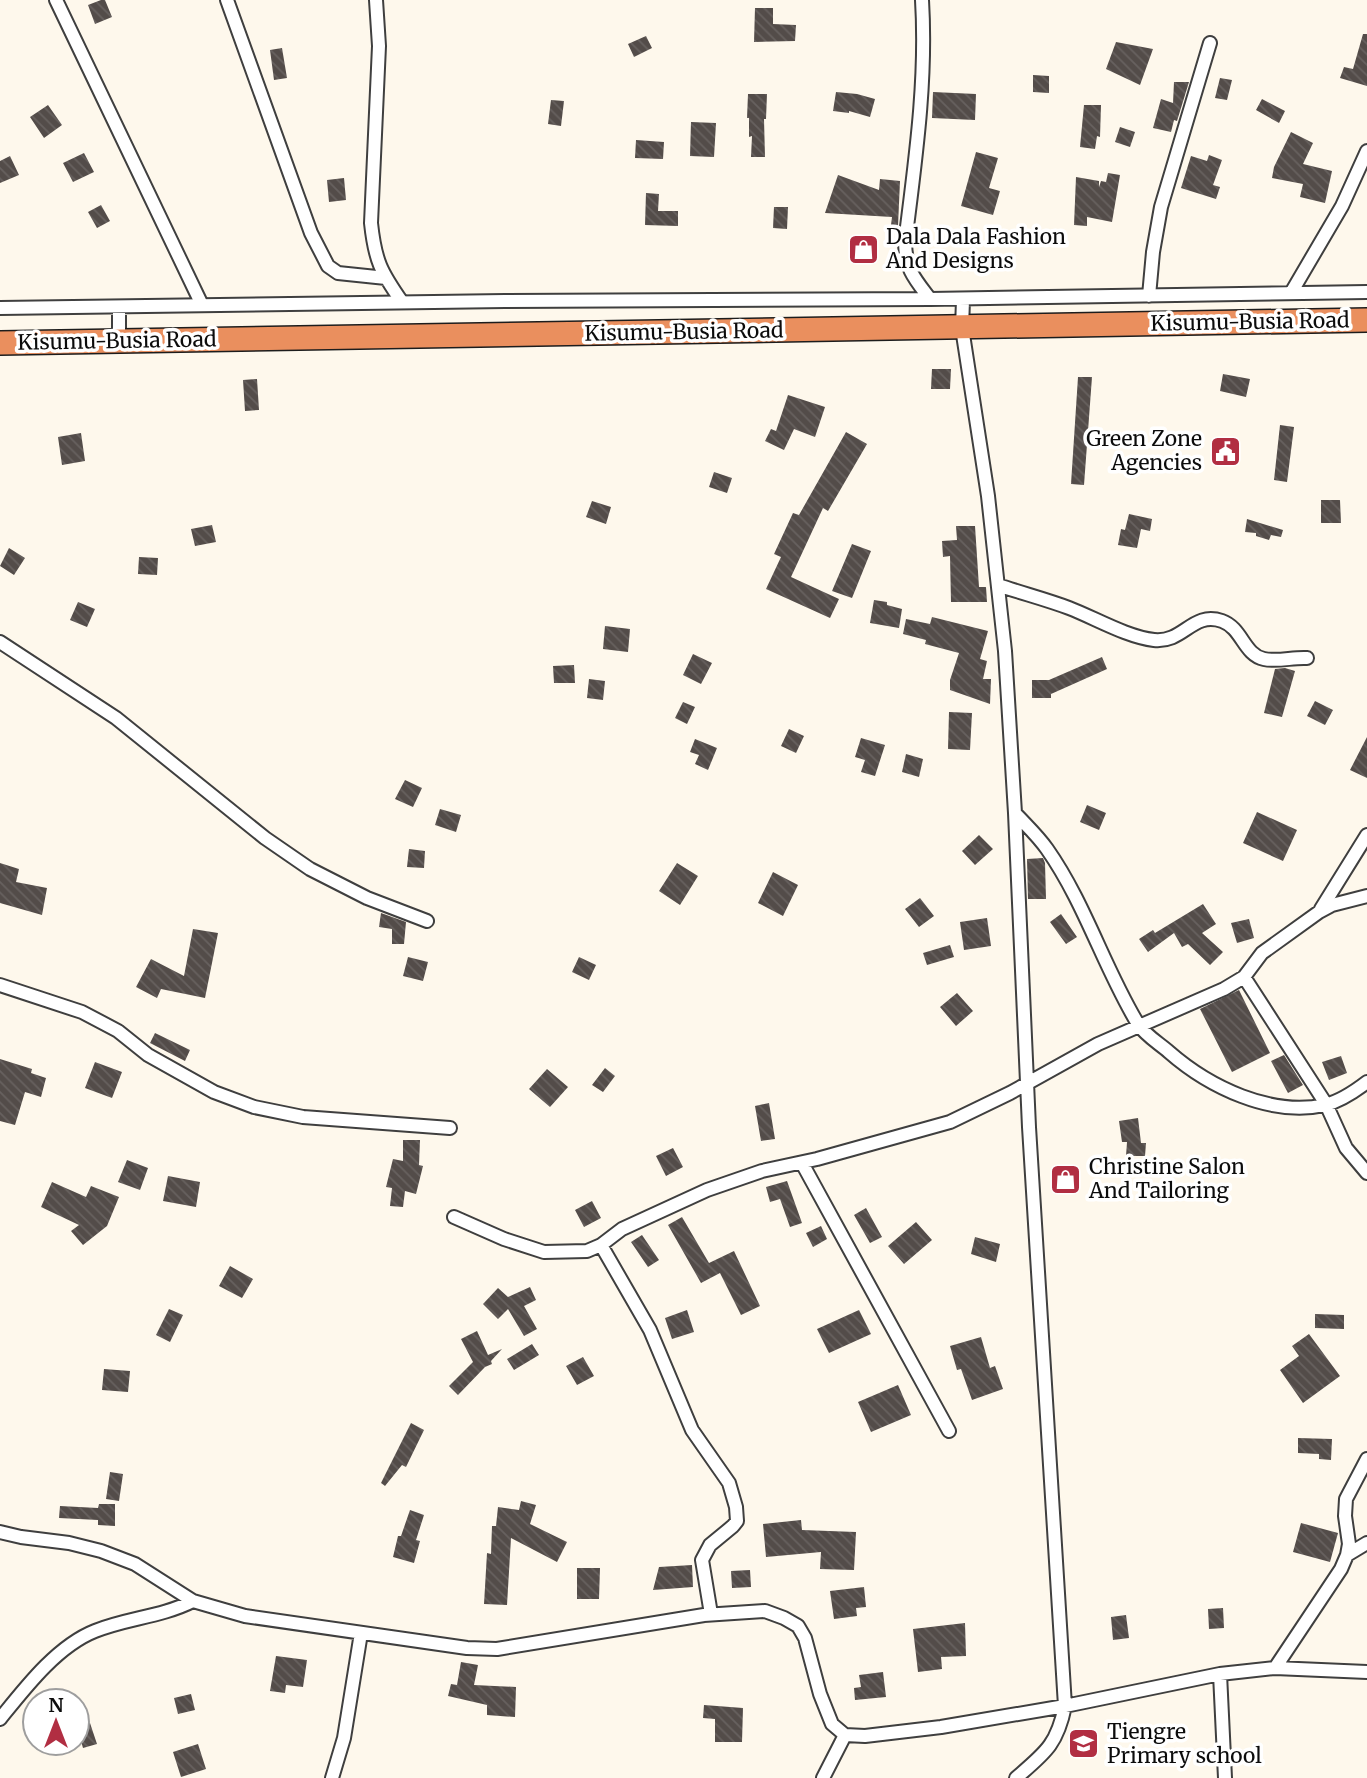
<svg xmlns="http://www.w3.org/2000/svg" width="1367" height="1778" font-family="Merriweather,serif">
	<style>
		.building { fill: url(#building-back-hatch) }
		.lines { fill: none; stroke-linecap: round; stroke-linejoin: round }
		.street-casing { stroke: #3f3f3f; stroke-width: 16 }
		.highway-casing { stroke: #1d1d1d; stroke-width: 26 }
		.street { stroke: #fff; stroke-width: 12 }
		.highway { stroke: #ea8f5e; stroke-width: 23 }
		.labels { text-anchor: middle; stroke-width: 7; stroke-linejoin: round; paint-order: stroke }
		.poi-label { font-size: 21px; fill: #0c0c0c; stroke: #fff; text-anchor: start }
		.street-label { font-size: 21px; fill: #0c0c0c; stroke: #fff }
	</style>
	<defs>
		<pattern id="building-back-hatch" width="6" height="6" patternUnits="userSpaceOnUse" patternTransform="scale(1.75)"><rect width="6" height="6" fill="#534c49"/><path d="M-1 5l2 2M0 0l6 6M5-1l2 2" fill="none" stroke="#67615f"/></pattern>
	</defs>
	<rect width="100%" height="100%" fill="#fef8ec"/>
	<path class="building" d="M101 0H105L112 17 95 24 88 5Z
		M755 8H773V24L796 25 795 41 754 42Z
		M1363 34H1367V86L1340 78 1344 67 1353 69Z
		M646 36 652 48 634 57 628 44Z
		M1116 42 1153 49 1140 85 1106 69Z
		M282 48 287 78 274 80 270 50Z
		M1033 75 1049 76V93L1033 92Z
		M1220 78 1232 80 1227 100 1215 98Z
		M1174 82H1189L1177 121 1174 120 1171 132 1153 128 1161 99 1173 103Z
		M836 92 857 94 875 99 870 117 849 111V113L833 111Z
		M933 92 976 94 975 120 932 118Z
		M748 94H767L766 119H764L765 157H751L752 136 749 137V118H747Z
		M1262 99 1285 111 1279 123 1256 110Z
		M551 100 564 101 561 126 548 124Z
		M48 105 62 125 44 138 30 117Z
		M1084 105H1101L1100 137 1097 136 1095 149 1080 147Z
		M691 122 716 123 714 157 690 156Z
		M1120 127 1135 132 1130 147 1115 142Z
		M1291 132 1313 143 1303 164 1332 171 1325 203 1300 197 1303 184 1272 178 1274 167Z
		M636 140 664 142 663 159 635 158Z
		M976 152 998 158 989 188 1000 191 993 215 961 206Z
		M84 153 94 172 73 182 63 163Z
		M1209 155 1222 160 1213 185 1220 187 1216 199 1181 188 1191 156 1207 161Z
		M10 156 19 175 0 183V161Z
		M1108 173 1120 175 1112 222 1087 217V226L1074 225 1076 177 1099 181V187L1101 181 1106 182Z
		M838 175 879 190 880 179 900 181 898 226 891 225 892 217 825 213Z
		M344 178 346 200 329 202 327 180Z
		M646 193 659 194 658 211H678V226L645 225Z
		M101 205 110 221 97 228 88 212Z
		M774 207H788L787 229 773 228Z
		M932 369H951L950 389H931Z
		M1223 374 1250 379 1246 397 1220 391Z
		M1078 377H1092L1084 485 1071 484Z
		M257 379 259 410 245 411 243 380Z
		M788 395 825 407 815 437 794 429 784 450 765 441 771 429 776 431Z
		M1280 425 1294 427 1287 482 1274 480Z
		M846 432 867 444 828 511 823 508 791 577 839 599 830 618 766 589 781 557 774 554 793 513 799 515Z
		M81 433 85 461 62 465 58 437Z
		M714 472 732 478 727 493 709 487Z
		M1321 500H1340L1341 523H1321Z
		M592 501 611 507 606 524 586 517Z
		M1129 514 1152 519 1150 531 1141 529 1137 548 1118 545 1121 529 1125 530Z
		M1247 519 1283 530 1281 537 1271 535 1269 540 1256 536V533L1245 532Z
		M212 525 216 542 195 546 191 529Z
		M956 526H975L979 587H986L987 602H951L950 556 943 557 942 541 957 540Z
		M852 544 871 551 852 598 832 591Z
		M9 548 25 558 14 575 0 566Z
		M139 557 158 558 157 575 138 574Z
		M874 600 887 602V605L902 609 899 628 870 623Z
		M78 602 95 609 87 627 70 620Z
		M932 617 988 631 980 659 987 661 983 679H991L990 704 950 690V680L959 653 925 644 926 640 903 634 906 619 930 624Z
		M605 626 630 629 628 652 603 649Z
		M693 654 712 663 701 684 683 675Z
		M1102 657 1107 669 1051 694V698H1032V680H1049Z
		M574 665 575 683H554L553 666Z
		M1285 668 1295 671 1282 717 1264 713 1275 669Z
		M589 679 605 681 603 700 587 698Z
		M1315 701 1333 710 1325 725 1307 716Z
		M683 702 695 707 687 724 675 718Z
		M949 712 972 713 970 750 948 749Z
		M789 729 804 736 796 753 781 746Z
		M1367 737V778L1350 770Z
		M861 738 885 745 875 776 861 772 865 760 855 757Z
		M695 739 717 748 708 770 695 764 699 755 690 752Z
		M906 754 923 759 919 777 902 772Z
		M405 780 422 788 413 807 395 799Z
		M1087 805 1106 813 1099 830 1080 822Z
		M440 809 461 815 456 832 435 825Z
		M1257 812 1297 830 1283 861 1243 843Z
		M979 835 993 849 975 865 962 851Z
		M409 849 425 851 424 868 407 867Z
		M1043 858 1045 863 1046 899H1028L1027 859Z
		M0 863 19 869 16 882 47 888 42 915 0 903Z
		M677 863 698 876 680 905 659 891Z
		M773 872 798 885 783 916 758 903Z
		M920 898 934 916 919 927 905 909Z
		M1203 904 1216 924 1202 933 1223 952 1210 965 1188 944 1182 947 1174 933 1148 952 1139 939 1153 930 1155 933Z
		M381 913 406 922 404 944H392V929L379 927Z
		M1061 914 1077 937 1066 944 1050 922Z
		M987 918 991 946 964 950 960 922Z
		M1249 919 1254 938 1237 943 1231 923Z
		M193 929 218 933 205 998 161 989 157 998 136 987 151 959 184 976Z
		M950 945 954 957 927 965 923 953Z
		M408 957 428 962 423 981 403 976Z
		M579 957 596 965 589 980 572 972Z
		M1239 990 1270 1053 1232 1072 1200 1009Z
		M957 993 973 1011 956 1026 940 1007Z
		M155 1033 190 1050 185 1061 150 1043Z
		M1284 1055 1303 1085 1288 1093 1271 1061Z
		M1341 1056 1347 1073 1329 1080 1322 1062Z
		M0 1059 32 1069 31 1073 46 1078 41 1097 25 1092 15 1125 0 1121Z
		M95 1062 122 1072 112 1098 85 1088Z
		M605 1068 615 1076 603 1092 592 1085Z
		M547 1069 568 1087 550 1107 529 1089Z
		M769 1103 775 1139 761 1141 755 1106Z
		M1138 1118 1141 1143H1146L1145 1156H1126L1127 1142H1122L1119 1121Z
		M403 1140H420L419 1165 423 1166 416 1194 405 1191 403 1207 390 1206 392 1188 386 1187 393 1159 403 1161Z
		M673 1148 683 1167 666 1176 656 1156Z
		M127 1160 148 1168 140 1190 118 1182Z
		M168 1176 200 1182 196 1207 163 1201Z
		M787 1181 802 1223 790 1227 780 1199 770 1202 766 1187Z
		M52 1182 86 1197 91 1186 119 1197 107 1226 83 1245 71 1231 79 1225 41 1207Z
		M592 1201 601 1218 584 1227 575 1210Z
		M866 1208 882 1237 870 1243 854 1215Z
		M682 1217 709 1263 734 1251 760 1306 741 1315 720 1273 701 1283 668 1225Z
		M916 1222 932 1240 904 1264 888 1246Z
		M821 1226 827 1239 813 1247 806 1233Z
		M642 1235 659 1260 648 1267 631 1242Z
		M975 1237 1000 1244 996 1262 971 1254Z
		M230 1266 253 1279 242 1298 219 1286Z
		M530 1287 536 1300 524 1306 537 1329 524 1336 508 1309 498 1319 483 1304 498 1288 508 1297Z
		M169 1309 183 1315 170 1342 156 1335Z
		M687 1310 694 1332 672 1339 665 1318Z
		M859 1310 871 1334 829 1353 817 1329Z
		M1315 1314 1344 1315V1329L1315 1328Z
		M477 1331 488 1355 502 1349 491 1361 492 1364 485 1367 458 1395 449 1386 473 1362 461 1339Z
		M1309 1334 1340 1376 1303 1403 1280 1370 1299 1356 1292 1346Z
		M981 1337 990 1368 995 1366 1003 1389 972 1400 961 1369 957 1370 950 1346Z
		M532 1344 539 1355 514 1370 507 1359Z
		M583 1357 594 1376 577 1385 566 1366Z
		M104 1369 130 1371 128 1392 102 1390Z
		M898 1385 911 1415 871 1432 858 1402Z
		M411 1423 424 1430 406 1467 402 1465 385 1486 381 1483Z
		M1298 1438 1332 1439 1331 1460 1319 1459V1454L1298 1453Z
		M110 1472 123 1474 119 1501 106 1499Z
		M521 1501 536 1505 530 1524 567 1542 557 1562 511 1538 507 1605 484 1604 487 1553 491 1554 492 1526H496L498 1507 519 1510Z
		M99 1504H115V1526L98 1525V1520L59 1518 60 1506 98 1508Z
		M410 1510 424 1515 416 1540 420 1541 414 1563 393 1557 398 1536H401Z
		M801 1520 802 1530 856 1532 854 1570 820 1569 821 1552 766 1557 763 1524Z
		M1301 1523 1338 1533 1330 1562 1293 1552Z
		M692 1565 693 1587 653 1590 659 1567Z
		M577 1568H600L599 1599H577Z
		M750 1570 751 1587 732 1588 731 1571Z
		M864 1587 866 1607 856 1608 857 1616 834 1619 830 1591Z
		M1223 1608 1224 1628 1209 1629 1208 1609Z
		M1126 1615 1129 1638 1113 1640 1111 1617Z
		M965 1623 966 1656 941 1657 942 1669 918 1672 913 1629Z
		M276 1656 307 1660 303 1687 286 1685 285 1693 270 1691Z
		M461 1662 478 1665 474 1685 516 1687 515 1717 487 1715V1705L448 1696 451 1684 457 1685Z
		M883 1672 886 1697 855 1700 854 1688 861 1687 859 1675Z
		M191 1694 195 1710 178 1714 174 1698Z
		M704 1705 743 1708 742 1742H715V1719L703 1718Z
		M90 1723 97 1744 83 1748 77 1727Z
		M198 1744 206 1769 181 1777 173 1752Z"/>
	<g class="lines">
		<defs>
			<path id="street" d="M56 0 202 305
				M227 0 311 233 328 266 338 273 386 278
				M376 0 379 46 371 223C375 261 381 272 402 302
				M922 0C927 82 915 162 905 243 906 270 914 278 930 299L1367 292
				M1291 293 1342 206 1367 151
				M1149 296 1153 252 1161 207 1210 43
				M963 300 962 328 988 496 1005 651 1015 813 1029 1127 1065 1706C1057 1745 1045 1753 1016 1778
				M0 308 505 301 930 299
				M119 340V307
				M998 585C1021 593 1045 599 1069 608 1095 618 1127 637 1154 640 1184 643 1192 611 1222 621 1242 628 1244 655 1264 659 1278 662 1293 657 1307 658
				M0 642 116 718 265 838 310 869 367 898 427 921
				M1015 813C1026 825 1038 836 1047 849 1085 903 1104 968 1138 1024 1145 1035 1160 1044 1169 1052 1209 1087 1271 1117 1325 1105 1341 1101 1354 1092 1367 1082
				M1321 909 1367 835
				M1244 977 1326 1104 1346 1148 1367 1173
				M0 985 82 1012 118 1031 148 1055 214 1092 254 1107 303 1117 450 1128
				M802 1163 949 1431
				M454 1217 504 1239 544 1252 587 1251 601 1245 622 1229 707 1190 762 1171 817 1159 950 1122 1010 1093 1098 1044 1224 989 1244 977 1262 953 1319 912 1332 905 1367 896
				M601 1245 650 1330 692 1430 729 1483 736 1507 737 1521 733 1526 710 1545 702 1560 711 1614
				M0 1532 21 1537 69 1543 101 1551 135 1564 193 1601 245 1616 467 1648 497 1649 704 1615 765 1611 784 1618 798 1626 805 1638 820 1694 832 1724 845 1735 865 1736 941 1727 1065 1706 1220 1674 1275 1668 1367 1672
				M1347 1555 1367 1543
				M1275 1668 1341 1569 1347 1555 1349 1544 1345 1516 1346 1499 1367 1459
				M1220 1674 1225 1778
				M0 1719C25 1688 57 1646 95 1631 127 1618 161 1617 193 1601
				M332 1778 344 1738 361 1633
				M823 1778 845 1735"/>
			<path id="highway" d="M0 343 1367 320"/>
		</defs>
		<use href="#street" class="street-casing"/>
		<use href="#highway" class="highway-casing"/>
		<use href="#street" class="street"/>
		<use href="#highway" class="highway"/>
	</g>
	<defs>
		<symbol id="shop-square" viewBox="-11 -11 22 22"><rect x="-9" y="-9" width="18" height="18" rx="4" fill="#b12e42" stroke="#fff"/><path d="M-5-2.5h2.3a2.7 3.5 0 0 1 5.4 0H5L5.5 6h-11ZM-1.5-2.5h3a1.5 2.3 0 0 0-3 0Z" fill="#fff"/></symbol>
		<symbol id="civic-square" viewBox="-11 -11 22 22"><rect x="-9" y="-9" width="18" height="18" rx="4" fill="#b12e42" stroke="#fff"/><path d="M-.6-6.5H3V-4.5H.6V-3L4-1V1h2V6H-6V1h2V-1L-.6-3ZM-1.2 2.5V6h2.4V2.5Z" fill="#fff"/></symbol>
		<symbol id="school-square" viewBox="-11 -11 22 22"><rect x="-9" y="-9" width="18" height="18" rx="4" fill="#b12e42" stroke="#fff"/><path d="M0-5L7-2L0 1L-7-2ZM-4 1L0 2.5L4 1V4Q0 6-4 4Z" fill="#fff"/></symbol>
	</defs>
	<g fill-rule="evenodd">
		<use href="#shop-square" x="846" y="232" width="35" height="35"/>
		<use href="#civic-square" x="1208" y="434" width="35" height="35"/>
		<use href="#shop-square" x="1048" y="1162" width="35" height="35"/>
		<use href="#school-square" x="1066" y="1726" width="35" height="35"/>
	</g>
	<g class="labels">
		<g class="poi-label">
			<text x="886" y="244">Dala Dala Fashion<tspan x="886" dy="24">And Designs</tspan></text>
			<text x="1202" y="446" text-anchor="end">Green Zone<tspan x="1202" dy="24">Agencies</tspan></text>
			<text x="1089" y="1174">Christine Salon<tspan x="1089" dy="24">And Tailoring</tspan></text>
			<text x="1107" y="1739">Tiengre<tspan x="1107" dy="24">Primary school</tspan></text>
		</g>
		<g class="street-label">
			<text transform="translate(1250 322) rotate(-1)" y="7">Kisumu-Busia Road</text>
			<text transform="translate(684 332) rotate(-1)" y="7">Kisumu-Busia Road</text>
			<text transform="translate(117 341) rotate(-1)" y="7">Kisumu-Busia Road</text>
		</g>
	</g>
	<g transform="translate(56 1722)"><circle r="33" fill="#ffffff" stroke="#9e9e9e" stroke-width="2"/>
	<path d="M0-5L12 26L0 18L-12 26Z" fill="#b12e42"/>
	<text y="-10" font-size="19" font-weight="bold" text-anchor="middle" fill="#0c0c0c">N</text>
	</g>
</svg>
